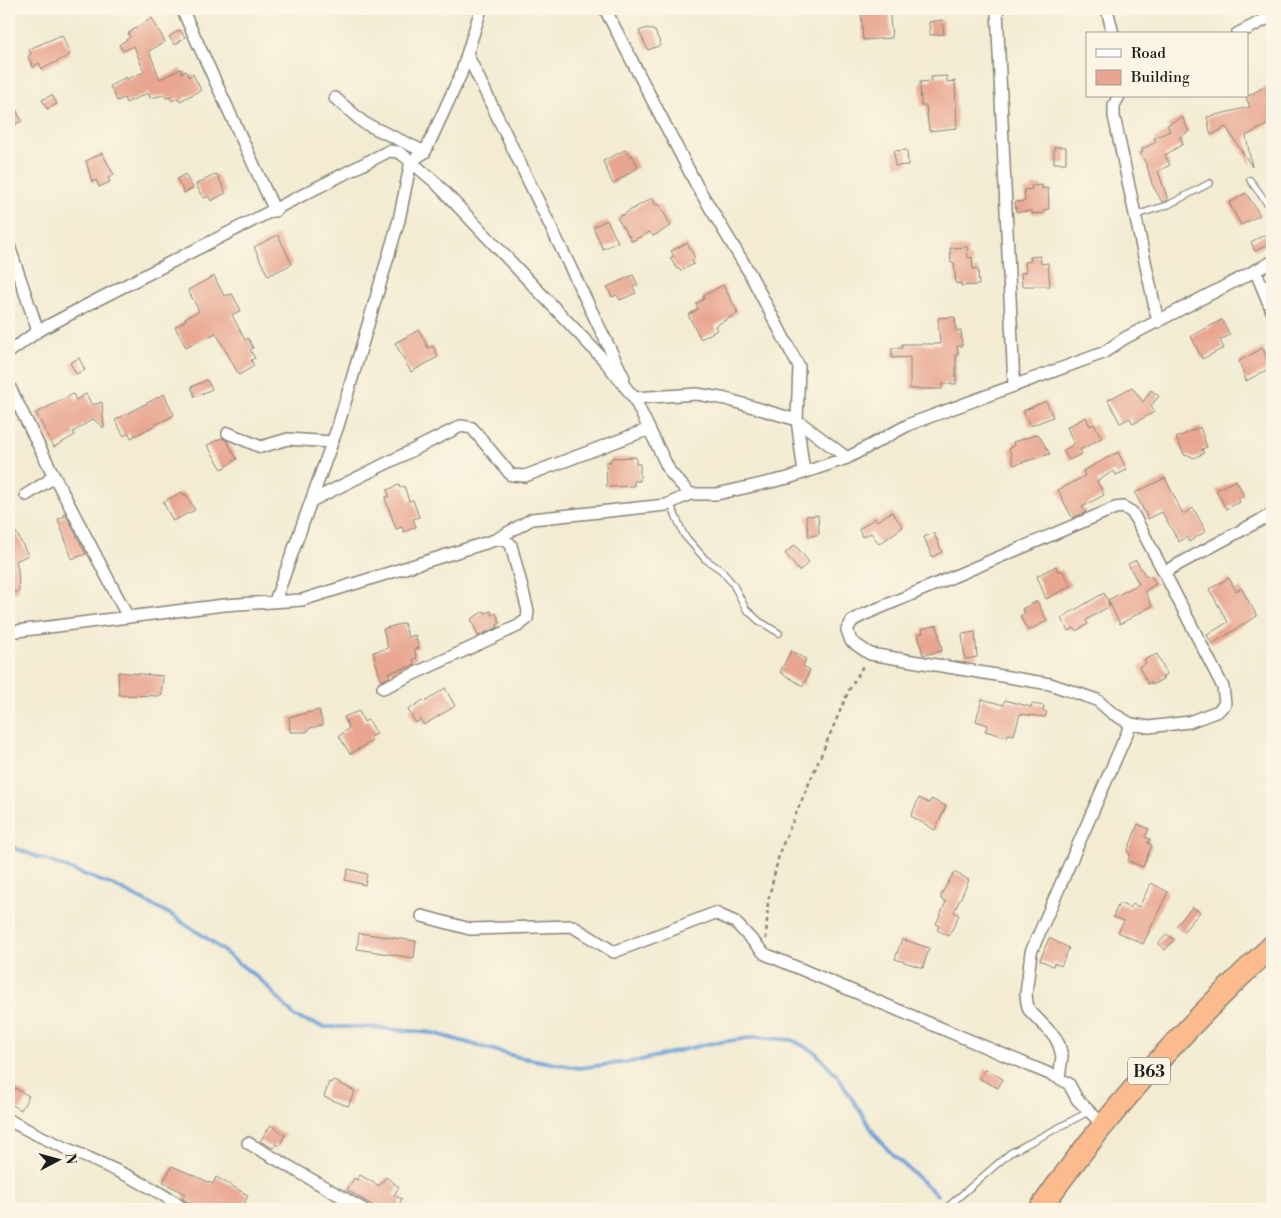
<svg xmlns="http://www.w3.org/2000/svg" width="1281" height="1218" font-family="'Libre Bodoni',serif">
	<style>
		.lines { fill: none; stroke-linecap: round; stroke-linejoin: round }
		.stream { stroke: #6a9ed6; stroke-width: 4 }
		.building { fill: #e8a690 }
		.lane-casing { stroke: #888478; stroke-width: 8 }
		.street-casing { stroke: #888478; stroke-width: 14 }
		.highway-casing { stroke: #888478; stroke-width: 24 }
		.path { stroke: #888478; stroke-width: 2.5; stroke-dasharray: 4 4; stroke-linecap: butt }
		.lane { stroke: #fff; stroke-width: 5.5 }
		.street { stroke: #fff; stroke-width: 11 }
		.highway { stroke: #fbbb8d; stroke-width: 21 }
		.labels { text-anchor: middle; stroke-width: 4; stroke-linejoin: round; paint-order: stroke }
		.shield { fill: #fcf5e5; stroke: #5f5d58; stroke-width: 1 }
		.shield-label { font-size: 16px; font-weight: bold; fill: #1c1c1c }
	</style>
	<rect width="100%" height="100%" fill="#fcf5e5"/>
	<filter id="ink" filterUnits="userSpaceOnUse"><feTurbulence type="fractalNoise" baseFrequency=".02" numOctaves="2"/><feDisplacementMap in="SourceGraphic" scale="10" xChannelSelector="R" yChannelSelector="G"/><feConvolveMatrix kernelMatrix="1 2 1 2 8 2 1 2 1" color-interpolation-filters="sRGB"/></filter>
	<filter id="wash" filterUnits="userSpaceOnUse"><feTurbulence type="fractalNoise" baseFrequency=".0096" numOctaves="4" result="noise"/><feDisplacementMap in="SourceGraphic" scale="20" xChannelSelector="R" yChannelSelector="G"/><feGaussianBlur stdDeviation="1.12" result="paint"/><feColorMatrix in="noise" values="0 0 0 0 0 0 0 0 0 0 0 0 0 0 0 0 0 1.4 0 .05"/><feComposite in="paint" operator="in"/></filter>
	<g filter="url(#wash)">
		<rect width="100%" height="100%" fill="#f3ecd3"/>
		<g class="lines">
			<path class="stream" d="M9 846 117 887 170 914 208 939 264 983 295 1017 324 1027H366L433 1033 518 1057 579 1068 637 1061 707 1044 756 1037 792 1040 815 1052 838 1077 876 1136 893 1155 937 1195"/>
		</g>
		<g id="blocks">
			<path class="building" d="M861 9H889L892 38 863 40Z
				M152 18 165 42 149 51 160 79 181 69 182 73 186 71 189 77 193 74 201 90 180 101 178 98 172 101 170 97 166 98 164 95 150 98 148 93 126 103 124 98 117 101 110 86 126 77 127 79 144 72 134 46 123 51 119 45 130 37 128 33Z
				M942 20 944 34 930 35 929 22Z
				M647 28 655 31 661 45 648 50 639 31Z
				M180 30 185 37 175 45 169 37Z
				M62 35 70 55 42 69 39 63 33 67 28 56 31 54 29 49Z
				M947 76V82L955 81 957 128 929 131 926 106H921L920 82 931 81V77Z
				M1272 83V122L1246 136 1252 167 1226 127 1211 135 1207 117 1250 107 1246 97Z
				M52 95 57 104 47 109 42 100Z
				M9 96 22 121 12 126 9 120Z
				M1182 117 1189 131 1180 137 1183 144 1165 155 1170 165 1158 171 1168 200 1162 202 1152 184 1147 166 1140 153 1143 152 1142 149 1156 142 1154 138 1170 131 1167 125Z
				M1054 147H1066V163H1054Z
				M625 150 629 156 632 155 638 167 613 184 603 161Z
				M907 150 908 165 895 166 894 151Z
				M102 153 114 175 108 178 110 182 99 187 96 180 92 182 86 161Z
				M185 174 193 188 184 193 177 179Z
				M217 174 226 193 211 201 209 196 205 198 201 195 196 184Z
				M1042 185V189L1048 188 1049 209 1044 210V213L1032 214V211L1016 212 1015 202 1025 201 1024 190 1032 189 1031 186Z
				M1246 193 1260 215 1241 225 1229 203Z
				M652 198 656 205 659 204 671 226 653 236 650 232 632 241 617 218Z
				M607 220 618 242 603 249 593 227Z
				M1272 231V242L1255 251 1251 242Z
				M278 235 292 264 268 276 254 247Z
				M687 243 695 258 692 260 694 264 680 271 679 268 677 269 670 258 674 256 671 251Z
				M967 247 968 258 972 257 973 269 978 268 979 285 961 286V283L956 284 954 263H951L950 248Z
				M1040 256 1041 264 1048 263 1050 286H1022L1021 273 1026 272 1025 262 1031 261 1030 257Z
				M633 275 638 285 633 287 636 293 620 300 617 295 612 297 607 287Z
				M214 276 224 296 232 294 241 310 232 315 245 340 248 338 253 348 250 350 255 358 251 360 254 366 239 375 216 333 186 347 175 327 186 320 185 318 199 311 188 290Z
				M723 285 738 313 715 326 717 330 701 339 688 315 698 309 696 304 704 299 703 296Z
				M955 317 956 331H961L962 346H957L958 354H956V384H942V389H910V357L892 358V348H902V344H940L938 318Z
				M1222 320 1230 335 1220 340 1224 348 1202 359 1191 336Z
				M419 330 428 348 433 346 438 357 411 372 395 343Z
				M1263 348 1270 368 1246 381 1239 361Z
				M79 358 85 370 76 374 70 363Z
				M207 380 212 389 195 397 191 387Z
				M1132 387 1143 402 1151 390 1159 396 1151 406 1154 412 1133 424 1130 418 1120 423 1108 400Z
				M73 394 76 400 86 394 92 405 102 402 104 428 93 419 73 432 75 435 54 447 36 413Z
				M164 394 174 415 131 438 129 433 124 436 115 420Z
				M1046 401 1053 417 1030 426 1023 411Z
				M1086 417 1090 426 1094 424 1102 438 1080 450 1082 454 1069 460 1063 451 1074 444 1067 427Z
				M1200 427 1207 447 1202 449 1204 453 1194 458 1188 455 1185 456 1176 438Z
				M1038 434 1050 454 1014 465 1009 448 1014 446 1013 442Z
				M222 438 227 441 237 459 222 469 207 445Z
				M1118 452 1127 470 1116 475 1114 471 1097 481 1104 495 1082 507 1086 512 1072 518 1058 490 1085 476 1083 471Z
				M636 457V464H640V481H634V486L607 487 606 462H611V458Z
				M1165 478 1183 514 1193 508 1206 531 1189 542 1186 537 1179 542 1162 512 1148 519 1135 493Z
				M1236 480 1244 495 1238 498 1240 502 1226 509 1216 490Z
				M399 485 400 488 404 486 409 501 413 500 419 517 413 519 416 527 404 532 402 527 396 529 385 498 389 496 387 490Z
				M182 492 184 495 186 494 195 510 173 521 163 502Z
				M892 512 903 527 879 544 871 533 862 537 859 529 875 518 877 521Z
				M63 513H65L86 554 72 559 58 519 65 516Z
				M818 515 819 534 809 537 806 516Z
				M16 532 28 555 16 561 18 569 19 592H9V536Z
				M934 533 942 552 932 557 924 537Z
				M795 545 809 562 799 571 785 553Z
				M1136 560 1146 577 1150 575 1156 584 1145 591 1152 606 1120 624 1108 600 1139 584 1128 564Z
				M1056 566 1058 572 1062 570 1071 586 1046 599 1037 576Z
				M1229 578 1236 591 1241 588 1257 616 1212 644 1207 635 1228 622 1209 589Z
				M1104 593 1110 606 1086 620 1088 624 1076 631 1074 628 1068 631 1061 618Z
				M1037 601 1047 621 1028 631 1020 616 1025 613 1022 609Z
				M484 611 485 613 491 611 492 615 496 613 500 623 497 625 498 627 478 636 471 619Z
				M404 623 408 637 415 635 419 648 414 649 417 658 413 659 415 665 388 673 390 677 381 681 373 652 388 648 383 629Z
				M937 625 942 651 923 655 918 634 923 633 922 629Z
				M975 632 977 657 965 659 962 634Z
				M791 651 806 659 803 666 810 670 803 686 780 672Z
				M1157 654 1167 674 1162 677 1163 679 1152 685 1151 682 1148 684 1139 667 1146 663 1144 660Z
				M118 672 163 676 161 696 119 695Z
				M445 688 455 706 424 725 421 719 416 723 408 710 423 700 425 702Z
				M982 699 1003 705 1005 700 1031 707 1032 704 1044 706 1043 711 1047 712 1045 717 1020 714 1014 735 1008 734 1007 737 985 731 988 725 976 721Z
				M319 710 323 725 310 728 307 732H290L289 717Z
				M359 711 364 722 367 720 370 722 377 734 370 737 372 741 350 754 339 736 349 728 344 717Z
				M919 798 929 803 931 799 946 806 935 830 911 816Z
				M1138 824 1149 829 1145 837 1150 839 1148 843 1152 845 1143 867 1128 861 1130 854 1127 852Z
				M348 869 367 874 365 885 345 880Z
				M954 872 969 880 954 912 959 915 949 936 937 930 939 926 936 924 946 902 941 899V895Z
				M1151 883 1168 892 1143 944 1118 932 1124 921 1113 917 1119 903 1130 908 1133 904 1139 907Z
				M1192 907 1200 912 1183 932 1176 926Z
				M359 933 416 941 414 958 357 949Z
				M1167 934 1174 940 1165 950 1158 944Z
				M1049 938 1069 948 1061 966 1054 963 1053 966 1040 960Z
				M902 939 929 948 923 968 895 959Z
				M985 1069 1003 1079 998 1088 980 1079Z
				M333 1080 355 1091 348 1106 324 1097 329 1082 331 1083Z
				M9 1085 29 1096 21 1110 9 1103Z
				M271 1125 285 1135 279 1146 276 1144 273 1148 260 1141Z
				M172 1166 213 1184 216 1177 248 1195 242 1209H196L182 1198 185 1194 163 1182Z
				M360 1175 379 1186 386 1177 399 1187 394 1195 402 1199 397 1209H370L372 1205 347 1190 354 1178 357 1180Z"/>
		</g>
	</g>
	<g filter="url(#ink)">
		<use href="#blocks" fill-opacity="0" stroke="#888478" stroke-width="1"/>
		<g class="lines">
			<defs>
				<path id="lane" d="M1250 180 1272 210
					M1136 215 1168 205 1210 183
					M670 503 684 535 705 559 721 570 733 584 746 609 759 621 779 633
					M945 1209 1010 1153 1088 1112"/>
				<path id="street" d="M182 9 275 211
					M605 9 697 186 749 272 799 367 797 420 804 473
					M997 9 1014 386
					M1107 9 1113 34
					M1237 34 1272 16
					M467 54 624 378
					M1119 96 1114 105V116L1158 322
					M335 98 364 123 425 152
					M9 246 38 331
					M1255 270 1272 311
					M9 352 38 331 89 304 389 151 398 152 403 155 435 182 604 360 634 398 670 472 690 494H717L788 478 847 458 910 424 1103 353 1125 338 1272 262
					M9 386 53 474 48 481 26 495
					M631 393 634 398 697 394 726 399 797 420 847 458
					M228 433 261 447 288 439 332 442
					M53 474 128 617
					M311 501 461 426 472 428 511 475 525 476 649 429
					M495 540 532 519 666 505 690 494
					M1164 572 1223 687 1225 704 1218 711 1189 722 1149 727 1131 724 1112 713 1097 700 1050 684 870 654 851 641 847 630 852 621 863 615 1115 508 1123 507 1132 512 1164 572 1272 514
					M275 601 338 426 399 220 411 161 425 152 461 74 481 9
					M9 632 224 605 302 600 495 540 505 539 511 545 528 611 527 619 518 626 383 688
					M422 916 470 929 572 926 614 952 715 913 735 922 765 954 1059 1078
					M9 1120C66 1153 131 1170 184 1209
					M1102 1124 1077 1099 1069 1084 1059 1078 1062 1056 1059 1045 1055 1037 1029 1010 1027 1003 1026 994 1031 952 1131 724
					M248 1143 363 1209"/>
				<path id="highway" d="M1040 1209C1107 1113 1186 1026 1272 946"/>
			</defs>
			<use href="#lane" class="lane-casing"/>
			<use href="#street" class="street-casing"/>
			<use href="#highway" class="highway-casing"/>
			<path class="path" d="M766 939 768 901 780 851 849 690 864 664"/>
			<use href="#lane" class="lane"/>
			<use href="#street" class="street"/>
			<use href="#highway" class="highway"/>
		</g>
	</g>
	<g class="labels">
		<rect class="shield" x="1128" y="1057.5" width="42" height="27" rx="4"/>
		<g class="shield-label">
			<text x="1149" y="1077">B63</text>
		</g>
	</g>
	<rect width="1281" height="1218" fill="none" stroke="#fcf5e5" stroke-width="30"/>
	<rect x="1086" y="32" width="162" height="65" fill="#fcf5e5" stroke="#a29e95"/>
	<rect x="1096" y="49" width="25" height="8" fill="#ffffff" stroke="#a29e95"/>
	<text x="1131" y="58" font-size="15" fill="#1c1c1c">Road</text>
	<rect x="1096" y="70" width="25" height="15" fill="#e8a690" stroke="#a29e95"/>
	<text x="1131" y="82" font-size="15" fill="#1c1c1c">Building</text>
	<g transform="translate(58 1160) rotate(84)" stroke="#fcf5e5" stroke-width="4" paint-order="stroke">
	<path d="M0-4L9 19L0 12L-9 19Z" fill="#1c1c1c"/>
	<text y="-8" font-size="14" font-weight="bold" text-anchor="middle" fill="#1c1c1c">N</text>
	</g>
</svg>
